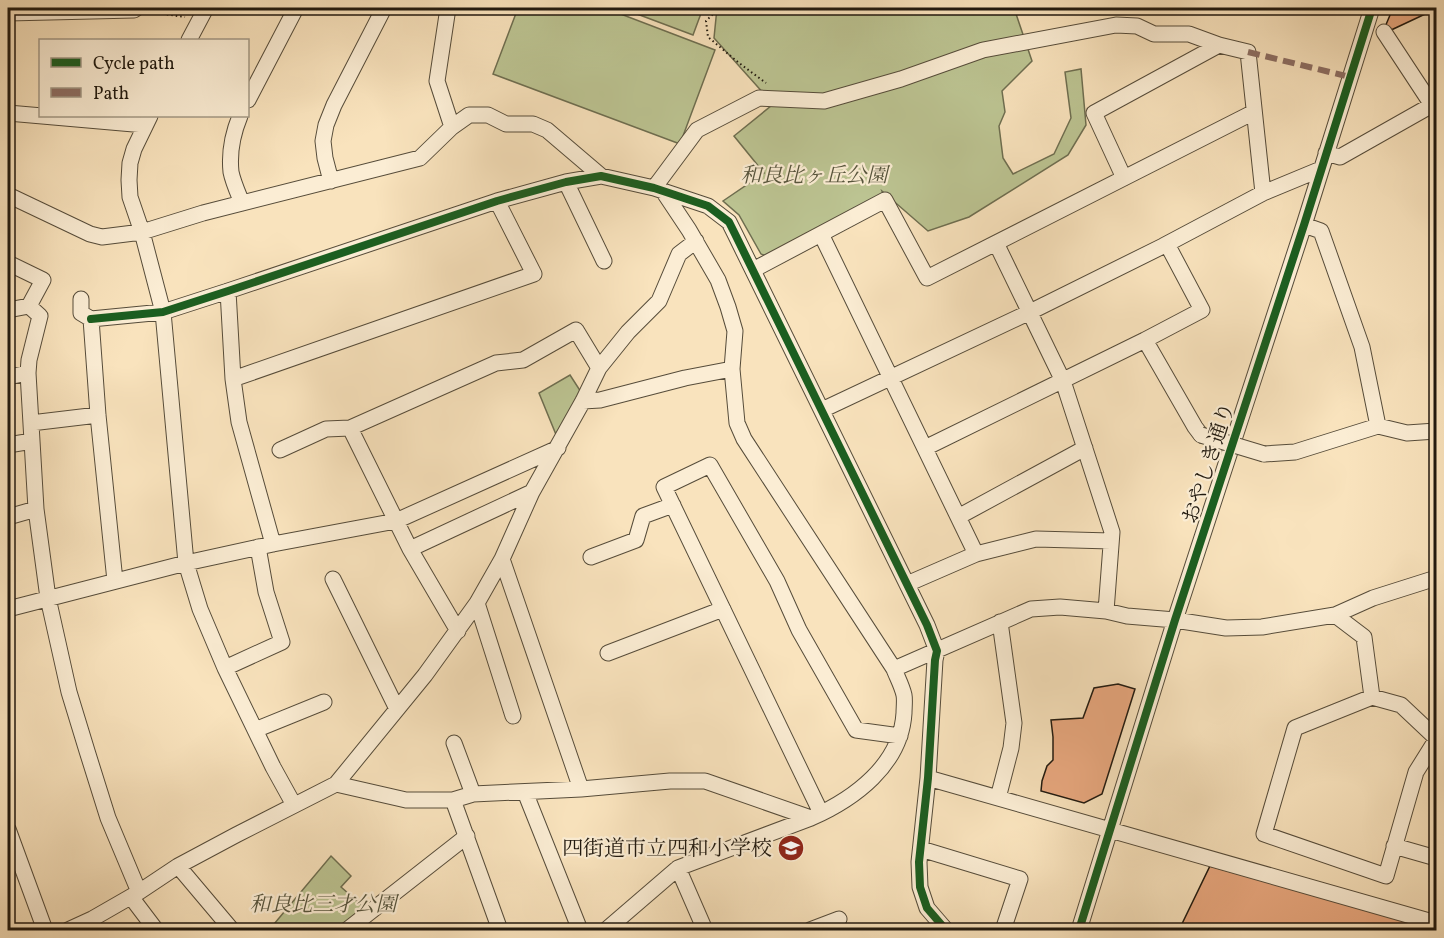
<svg xmlns="http://www.w3.org/2000/svg" width="1444" height="938" font-family="Vollkorn,'Noto Serif JP',serif">
	<style>
		.green { fill: #bcc492; stroke: #6e6e50; stroke-width: 1.5 }
		.building { fill: #e9a87f; stroke: #20190f; stroke-width: 1.5 }
		.lines { fill: none; stroke-linecap: round; stroke-linejoin: round }
		.minor-casing { stroke: #564c3a; stroke-width: 17 }
		.path { stroke: #20190f; stroke-width: 2; stroke-dasharray: 1.5 3; stroke-linecap: butt }
		.minor { stroke: #fbedd4; stroke-width: 15 }
		.minor-bridge-casing { stroke: #564c3a; stroke-width: 17; stroke-linecap: butt }
		.minor-bridge { stroke: #fbedd4; stroke-width: 15 }
		.quiet { stroke: #8d6e63; stroke-width: 6; stroke-dasharray: 12 6; stroke-linecap: butt }
		.cycleway-casing { stroke: #fbedd4; stroke-width: 11 }
		.cycleway { stroke: #1b5e20; stroke-width: 8 }
		.labels { text-anchor: middle; stroke-width: 4.5; stroke-linejoin: round; paint-order: stroke }
		.park-label { font-size: 21px; font-style: italic; fill: #57553d; stroke: #fbedd4 }
		.street-label { font-size: 21px; fill: #20190f; stroke: #fbedd4 }
		.poi-label { font-size: 21px; fill: #20190f; stroke: #fbedd4; text-anchor: end }
	</style>
	<rect width="100%" height="100%" fill="#f9e3bd"/>
	<filter id="stains"><feTurbulence type="fractalNoise" baseFrequency=".00333" numOctaves="4"/><feColorMatrix values="0 0 0 0 .2 0 0 0 0 .09 0 0 0 0 .02 0 0 0 .5 -.17"/></filter>
	<radialGradient id="worn" r=".72"><stop offset=".6" stop-color="#630" stop-opacity="0"/><stop offset="1" stop-color="#630" stop-opacity=".3"/></radialGradient>
	<path class="green" d="M518 8H605L715 50 680 144 493 74Z
		M621 8H703L693 35Z
		M717 8H1014L1032 61 1002 91 1005 112 999 126 1003 158 1013 174 1054 154 1071 118 1065 72 1081 69 1086 125 1068 155 969 217 928 231 882 191 883 194 766 256 761 254 739 215 723 201 764 173 734 136 771 106 774 105 714 38Z
		M570 375 581 392 557 437 539 393Z
		M331 856 351 876 341 887 365 908 340 930H269Z"/>
	<path class="building" d="M1393 8H1436V9L1389 31 1385 27Z
		M1118 684 1135 689 1102 794 1084 803 1041 791 1042 781 1047 766 1053 760V737L1051 720 1083 718 1094 688Z
		M1210 866 1436 929V930H1179Z"/>
	<g class="lines">
		<defs>
			<path id="minor" d="M448 8 437 81 452 127
				M8 13 134 10 137 8
				M1384 32 1432 105 1436 110
				M189 40 206 8
				M248 100 296 8
				M8 113 145 125
				M150 116 134 149 130 163 129 180 130 197 142 232 163 312 186 563 200 609 225 668 273 767 294 805
				M240 116C233 133 229 153 231 172 233 182 238 193 242 203
				M1326 153 1340 157 1432 105
				M1124 178 1094 113 1219 45
				M331 181 325 158 323 141 326 125 334 105 384 8
				M566 182 604 261
				M654 188 697 130 759 98 824 101 901 79 983 50 1116 25 1137 26 1154 34H1189L1219 45 1248 52 1263 193
				M8 195 90 234 102 237 142 232 203 213 420 158 452 127 469 115H488L506 124H533L547 130 601 176
				M1304 225 1321 231 1362 347 1378 426
				M821 234 976 554
				M996 243 1063 381 1112 532 1106 611
				M8 263 43 280 29 306
				M753 270 885 200 927 278 1254 112
				M228 291 233 379 239 422 273 544
				M81 299V313L91 319 98 415 115 581
				M8 310 29 306 40 316 29 360 28 373 36 509 48 598 69 692 87 751 108 818 139 892
				M91 319 163 312 228 291 497 201 566 182 601 176 654 188 708 206 729 222 735 234 927 625 937 651 935 660 928 778 919 862 920 887 927 908 946 930
				M1145 340 1202 310 1167 244
				M599 368 628 332 659 301 679 254 696 241
				M8 377 28 373
				M233 379 534 274 497 201
				M583 401 600 400 685 378 732 369
				M822 410 1030 312 1163 246 1263 193 1321 169
				M31 423 98 415
				M350 428 410 549 458 631
				M8 445 32 441
				M925 448 1145 340 1195 427 1201 435
				M1264 454 1295 452 1378 426 1407 433 1436 431
				M8 517 36 509
				M958 517 1085 448
				M410 549 532 492
				M591 557 636 540 643 516 673 505
				M502 559 581 789
				M333 579 397 709
				M907 584 976 554 1036 539 1111 541
				M477 603 513 716
				M8 609 186 563 273 544 396 521 558 448
				M1335 615 1364 637 1372 697
				M608 653 723 609
				M225 668 282 642 266 592 258 547
				M894 669 1031 609 1060 607 1106 611 1127 616 1175 620 1226 628 1262 627 1335 615 1373 598 1436 578
				M255 730 324 702
				M1436 738 1401 705 1372 697 1295 728 1264 834 1386 876 1416 772 1436 740
				M454 743 473 794
				M928 778 1436 923
				M336 784 406 800H453L473 794 581 789 670 781H705L811 818
				M525 792 580 930
				M998 798 1011 748 1014 723 1000 622
				M453 800 500 930
				M821 813 664 487 710 465 777 581 799 630 856 730 900 736
				M8 829 45 930
				M1394 846 1436 858
				M921 849 1020 879 1003 930
				M178 866 232 930
				M678 868 705 930
				M131 897 156 930
				M68 930 92 919 139 892 178 866 236 835 336 784 425 675 477 603 502 559 532 492 583 401 599 368 576 330 523 360 496 363 350 428 326 429 280 450
				M347 930 467 836
				M606 930 678 868 811 818C854 799 901 765 904 713 904 708 905 700 904 695 902 686 897 677 894 669L744 439 737 423 732 369 735 331 728 307 718 280 689 230 663 191
				M810 930 839 919
				M1079 930 1175 620 1304 225 1372 8"/>
		</defs>
		<use href="#minor" class="minor-casing"/>
		<path class="path" d="M719 8 706 21 708 37 739 63 766 83
			M149 12 185 17"/>
		<use href="#minor" class="minor"/>
		<defs>
			<path id="minor-bridge" d="M1201 435 1264 454"/>
		</defs>
		<use href="#minor-bridge" class="minor-bridge-casing"/>
		<use href="#minor-bridge" class="minor-bridge"/>
		<path class="quiet" d="M1248 52 1350 77"/>
		<defs>
			<path id="cycleway" d="M91 319 163 312 228 291 497 201 566 182 601 176 654 188 708 206 729 222 735 234 927 625 937 651 935 660 928 778 919 862 920 887 927 908 946 930
				M1079 930 1175 620 1304 225 1372 8"/>
		</defs>
		<use href="#cycleway" class="cycleway-casing"/>
		<use href="#cycleway" class="cycleway"/>
	</g>
	<defs>
		<symbol id="school-disc" viewBox="-11 -11 22 22"><circle r="9.5" fill="#8f2418" stroke="#fbedd4"/><path d="M0-5L7-2L0 1L-7-2ZM-4 1L0 2.5L4 1V4Q0 6-4 4Z" fill="#fff"/></symbol>
	</defs>
	<g fill-rule="evenodd">
		<use href="#school-disc" x="776" y="833" width="30" height="30"/>
	</g>
	<g class="labels">
		<g class="park-label">
			<text x="814" y="182">和良比ヶ丘公園</text>
			<text x="323" y="911">和良比三才公園</text>
		</g>
		<g class="street-label">
			<text transform="translate(1208 463) rotate(-72)" y="7">おやしき通り</text>
		</g>
		<g class="poi-label">
			<text x="772" y="855">四街道市立四和小学校</text>
		</g>
	</g>
	<rect width="1444" height="938" fill="none" stroke="#f9e3bd" stroke-width="30"/>
	<rect x="9" y="9" width="1426" height="920" fill="none" stroke="#20190f" stroke-width="3"/>
	<rect x="15" y="15" width="1414" height="908" fill="none" stroke="#20190f" stroke-width="1.5"/>
	<rect x="39" y="39" width="210" height="78" fill="#fbedd4" stroke="#a39885" stroke-width="1.5"/>
	<rect x="51" y="58" width="30" height="9" fill="#1b5e20" stroke="#a39885" stroke-width="1.5"/>
	<text x="93" y="69" font-size="18" fill="#20190f">Cycle path</text>
	<rect x="51" y="88" width="30" height="9" fill="#8d6e63" stroke="#a39885" stroke-width="1.5"/>
	<text x="93" y="99" font-size="18" fill="#20190f">Path</text>
	<rect width="100%" height="100%" filter="url(#stains)"/>
	<rect width="100%" height="100%" fill="url(#worn)"/>
</svg>
